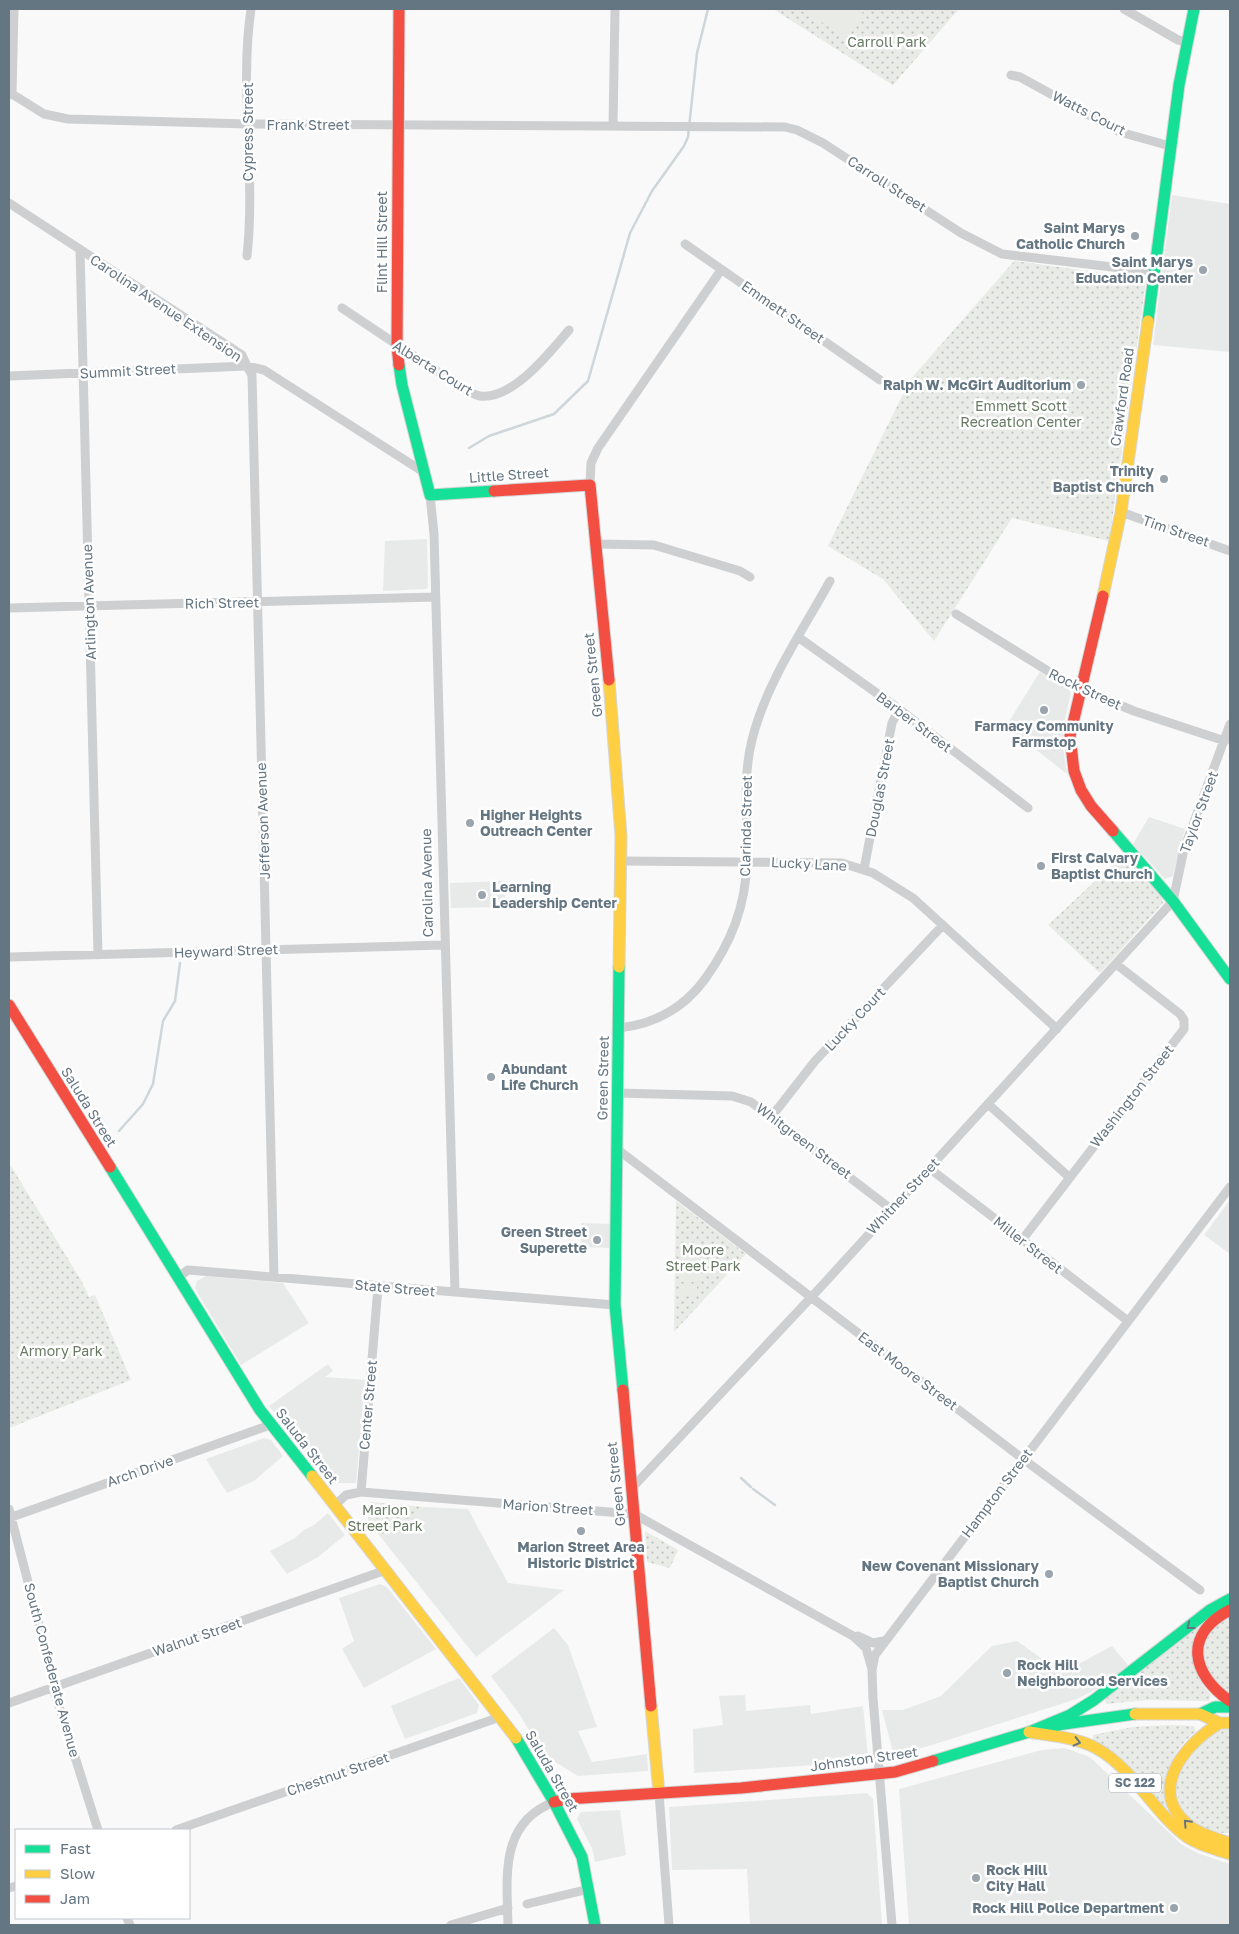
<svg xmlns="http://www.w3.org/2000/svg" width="1239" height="1934" font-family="'Golos Text',sans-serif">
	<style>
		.built { fill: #e8e9e9 }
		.grass { fill: url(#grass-dots) }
		.garden { fill: #e8ebe6 }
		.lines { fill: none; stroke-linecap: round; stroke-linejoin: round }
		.stream { stroke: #ced6d9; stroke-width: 2.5 }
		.fast-casing { stroke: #d5d6d7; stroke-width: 13 }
		.slow-casing { stroke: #d5d6d7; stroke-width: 13 }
		.jam-casing { stroke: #d5d6d7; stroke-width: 13 }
		.street { stroke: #cecfd0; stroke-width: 9 }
		.fast { stroke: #16e098; stroke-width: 11 }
		.slow { stroke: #ffcf43; stroke-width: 11 }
		.jam { stroke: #f24e42; stroke-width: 11 }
		.oneway { stroke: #657683 }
		.poi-dot { fill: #99a4ac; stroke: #fff; stroke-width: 2 }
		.labels { text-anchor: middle; stroke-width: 5; stroke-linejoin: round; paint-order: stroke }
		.shield { fill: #fff; stroke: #939fa8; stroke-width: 1 }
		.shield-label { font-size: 12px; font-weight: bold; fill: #657683 }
		.park-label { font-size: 14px; fill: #687a64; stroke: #fff }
		.street-label { font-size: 14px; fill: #657683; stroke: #fff }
		.poi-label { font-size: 14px; font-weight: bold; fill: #657683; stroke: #fff; text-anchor: end }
	</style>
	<defs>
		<pattern id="grass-dots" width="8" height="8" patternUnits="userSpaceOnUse" patternTransform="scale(1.25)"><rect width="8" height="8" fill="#e8ebe6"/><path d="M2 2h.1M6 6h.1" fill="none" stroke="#c0c3c0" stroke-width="1.8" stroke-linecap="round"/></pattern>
	</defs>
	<rect width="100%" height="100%" fill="#f9f9f9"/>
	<path class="built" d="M1172 195 1230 204V352L1153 345Z
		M427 539 428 587 426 589 383 591 385 541Z
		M1040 672 1068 688 1071 693 1063 728V747L1067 774 1006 726Z
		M1149 817 1185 829 1173 876 1165 879 1133 844Z
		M505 881V907L451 908 450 883Z
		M1230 1200V1254L1204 1235Z
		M581 1223 612 1224 611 1248 581 1247Z
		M206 1276 283 1283 309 1323 241 1365 197 1292 195 1287 197 1281Z
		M328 1364 333 1371 325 1377 365 1380 356 1483H335L326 1479 269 1406Z
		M264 1438 271 1440 283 1456 254 1481 227 1493 206 1459Z
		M424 1507 468 1509 508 1583 564 1590 476 1657 383 1540Z
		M328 1513 345 1535 318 1557 287 1574 270 1551 295 1538 304 1530 314 1525Z
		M380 1584 387 1587 436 1649 364 1688 342 1649 354 1641 339 1598Z
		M554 1628 568 1645 597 1727 578 1731 592 1762 647 1754 648 1771 578 1776 544 1755 520 1715 491 1676Z
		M1017 1641 1062 1673 1112 1646 1128 1665 1107 1683 1077 1699 935 1744 898 1755 893 1752 882 1710H903L941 1696 992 1646Z
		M459 1678 479 1705 477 1713 405 1739 391 1706Z
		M745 1695 746 1711 810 1705 811 1714 863 1706 868 1756 861 1762 694 1773 693 1729 723 1725 719 1696Z
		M1065 1748 1090 1757 1181 1844 1197 1853 1230 1864V1925H909L899 1789 1042 1750Z
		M867 1793 873 1799 882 1925H750L747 1869 672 1870 669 1807Z
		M620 1810 626 1855 595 1862 592 1848 577 1819 581 1812Z"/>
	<path class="grass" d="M773 9H959L893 85Z
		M1014 261 1142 278 1146 281 1109 541 1012 518 934 641 883 579 828 546 910 380Z
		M1124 854 1161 895 1163 903 1100 973 1048 925Z
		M11 1166 81 1280 89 1297 95 1295 131 1380 9 1428V1167Z
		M676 1201 746 1254 674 1332Z
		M370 1502 424 1507 383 1540 368 1521Z
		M645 1531 678 1550 670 1568 647 1562Z
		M1230 1616V1696C1198 1677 1193 1633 1230 1616Z
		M1195 1626 1199 1630C1194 1659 1190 1672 1211 1695L1209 1701 1147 1700 1106 1704 1105 1698Z
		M1170 1725 1194 1726 1196 1731C1166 1757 1169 1769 1170 1806L1165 1808 1093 1741V1735L1132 1727Z
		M1230 1729V1833C1154 1835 1164 1736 1230 1729Z"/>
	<path class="garden" d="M798 9H864L855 29 843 34Z
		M679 1249H700V1282H679Z
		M679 1285H697V1294H679Z"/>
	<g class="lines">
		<path class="stream" d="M469 448 489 436 554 414 588 381 630 233 652 191 684 146 688 137 697 53 708 9
			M119 1131 143 1104 153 1084 163 1021 175 1001 180 963
			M741 1478 751 1487
			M753 1489 775 1505"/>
		<defs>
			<path id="fast" d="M1148 321 1179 85 1194 9
				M399 365 402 385 430 495 494 491
				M1113 831 1173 901 1230 979
				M619 967 615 1305 623 1390
				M110 1167 260 1410 312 1476
				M1200 1714 1215 1707H1230
				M1029 1732 1070 1715 1094 1700 1210 1610 1230 1599
				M516 1738 554 1802 582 1857 595 1925
				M933 1761 1029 1732 1064 1724 1135 1714"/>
			<path id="slow" d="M1103 596 1121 512 1148 321
				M609 680 621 836 619 967
				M312 1476 516 1738
				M651 1706 659 1793
				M1135 1714H1200L1220 1723H1230
				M1220 1723C1182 1745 1144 1795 1194 1829 1205 1836 1218 1839 1230 1843
				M1029 1732C1051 1736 1076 1737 1096 1748 1134 1769 1153 1812 1187 1837 1200 1846 1215 1849 1230 1854"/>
			<path id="jam" d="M399 9 397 346 399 365
				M494 491 590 485 609 680
				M1103 596 1070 736 1074 771 1081 790 1091 806 1113 831
				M9 1005 110 1167
				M623 1390 651 1706
				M1230 1610C1183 1634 1191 1674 1230 1701
				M554 1802 567 1799 741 1788 895 1772 933 1761"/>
		</defs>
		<use href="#fast" class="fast-casing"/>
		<use href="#slow" class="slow-casing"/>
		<use href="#jam" class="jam-casing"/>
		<path class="street" d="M1124 9 1178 40 1187 42
			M1011 75 1020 77 1120 132 1170 146
			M9 92 44 114 68 119 248 124 785 127 797 130 823 143 961 233 1002 254 1155 272
			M12 95 14 9
			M613 126 615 9
			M9 203 242 355 247 366 264 370 425 473
			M685 244 880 380
			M80 249 98 955
			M247 256C256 174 239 90 251 9
			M342 308 459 386C466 389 473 395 480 396 513 400 550 352 569 330
			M9 376 247 366 252 375 274 1277
			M590 485 591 463 598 448 721 270
			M430 495 434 534 455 1292
			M1121 512 1230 551
			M595 544 654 545 740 571 750 577
			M9 608 435 597
			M956 614 1069 684 1134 711 1225 741
			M798 637 899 709 1028 808
			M621 861 842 863 873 873 913 898 1057 1029
			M864 869 892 723 899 709
			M9 957 444 945
			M619 1028C655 1024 684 1008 705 979 731 943 746 906 747 860 748 820 742 779 752 740 766 683 802 632 830 581
			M618 1093 732 1096 751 1102 891 1209
			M988 1104 1069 1177
			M772 1116 815 1061 943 925
			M617 1149 1023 1459 1200 1590
			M929 1168 1128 1321
			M1022 1240 1184 1029V1020L1180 1014 1116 964
			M177 1278 188 1270 615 1305
			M631 1489 818 1290 1173 901 1184 849 1230 724
			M361 1492 634 1514 853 1636 866 1648 872 1669
			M334 1506 346 1495 361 1492 378 1287
			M9 1509 53 1678V1687L98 1830
			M9 1518 270 1425
			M858 1636 873 1643 884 1641
			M9 1703 386 1570
			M659 1793 669 1925
			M176 1830 500 1717
			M9 1888 16 1886
			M527 1904 589 1889
			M127 1918 130 1925
			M451 1925 508 1908
			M508 1925C507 1877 499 1823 554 1802
			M892 1925 873 1698 872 1670 875 1655 1230 1187"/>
		<use href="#fast" class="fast"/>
		<use href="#slow" class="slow"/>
		<use href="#jam" class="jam"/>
	</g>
	<defs><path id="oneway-chevron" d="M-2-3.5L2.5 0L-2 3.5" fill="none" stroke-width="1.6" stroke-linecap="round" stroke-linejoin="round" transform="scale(1.25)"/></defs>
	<g class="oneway">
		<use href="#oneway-chevron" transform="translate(1190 1626) rotate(142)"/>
		<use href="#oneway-chevron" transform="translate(1077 1742) rotate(14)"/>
		<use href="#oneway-chevron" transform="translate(1187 1823) rotate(-133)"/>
	</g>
	<g class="poi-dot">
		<circle cx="1135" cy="236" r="5"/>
		<circle cx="1203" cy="270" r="5"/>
		<circle cx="1081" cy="385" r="5"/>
		<circle cx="1164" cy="479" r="5"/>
		<circle cx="1044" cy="710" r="5"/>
		<circle cx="470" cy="823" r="5"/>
		<circle cx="1041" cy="866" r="5"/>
		<circle cx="482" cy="895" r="5"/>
		<circle cx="491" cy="1077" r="5"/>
		<circle cx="597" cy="1240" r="5"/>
		<circle cx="581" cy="1531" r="5"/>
		<circle cx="1049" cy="1574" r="5"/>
		<circle cx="1007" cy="1673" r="5"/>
		<circle cx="976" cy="1878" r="5"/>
		<circle cx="1174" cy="1908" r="5"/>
	</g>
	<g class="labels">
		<rect class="shield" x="1109" y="1773.5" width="52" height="19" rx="4"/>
		<g class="shield-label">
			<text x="1135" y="1787">SC 122</text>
		</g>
		<g class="park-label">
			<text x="887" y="47">Carroll Park</text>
			<text x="1021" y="411">Emmett Scott<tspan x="1021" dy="16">Recreation Center</tspan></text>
			<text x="703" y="1255">Moore<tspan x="703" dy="16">Street Park</tspan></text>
			<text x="61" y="1356">Armory Park</text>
			<text x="385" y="1515">Marion<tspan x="385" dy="16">Street Park</tspan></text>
		</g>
		<g class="street-label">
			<text transform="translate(1089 113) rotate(27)" y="5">Watts Court</text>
			<text x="308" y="130">Frank Street</text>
			<text transform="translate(248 132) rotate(-90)" y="5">Cypress Street</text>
			<text transform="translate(887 184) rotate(33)" y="5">Carroll Street</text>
			<text transform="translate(382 242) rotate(-90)" y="5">Flint Hill Street</text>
			<text transform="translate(166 308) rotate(34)" y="5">Carolina Avenue Extension</text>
			<text transform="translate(783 312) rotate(35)" y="5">Emmett Street</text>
			<text transform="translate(433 368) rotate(32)" y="5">Alberta Court</text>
			<text transform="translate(128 371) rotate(-3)" y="5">Summit Street</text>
			<text transform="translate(1122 397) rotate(-82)" y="5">Crawford Road</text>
			<text transform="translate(509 475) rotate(-4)" y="5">Little Street</text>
			<text transform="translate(1176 531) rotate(19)" y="5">Tim Street</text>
			<text transform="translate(89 602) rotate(-92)" y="5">Arlington Avenue</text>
			<text transform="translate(222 603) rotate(-1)" y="5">Rich Street</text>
			<text transform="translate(593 675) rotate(-96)" y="5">Green Street</text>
			<text transform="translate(1085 689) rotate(25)" y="5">Rock Street</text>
			<text transform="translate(914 722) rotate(37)" y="5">Barber Street</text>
			<text transform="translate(880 788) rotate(-79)" y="5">Douglas Street</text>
			<text transform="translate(1199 812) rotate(-70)" y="5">Taylor Street</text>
			<text transform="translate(263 821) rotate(-92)" y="5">Jefferson Avenue</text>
			<text transform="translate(746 826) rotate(-89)" y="5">Clarinda Street</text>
			<text transform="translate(809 864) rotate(3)" y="5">Lucky Lane</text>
			<text transform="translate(427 883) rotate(-91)" y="5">Carolina Avenue</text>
			<text transform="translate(226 951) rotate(-2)" y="5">Heyward Street</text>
			<text transform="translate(855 1019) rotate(-47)" y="5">Lucky Court</text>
			<text transform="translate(603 1078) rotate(-89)" y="5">Green Street</text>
			<text transform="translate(1132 1096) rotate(-52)" y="5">Washington Street</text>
			<text transform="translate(89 1107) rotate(58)" y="5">Saluda Street</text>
			<text transform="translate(804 1141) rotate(37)" y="5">Whitgreen Street</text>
			<text transform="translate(903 1196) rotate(-47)" y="5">Whitner Street</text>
			<text transform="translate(1028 1245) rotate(38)" y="5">Miller Street</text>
			<text transform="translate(395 1288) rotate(5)" y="5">State Street</text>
			<text transform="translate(908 1371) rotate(37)" y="5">East Moore Street</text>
			<text transform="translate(368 1405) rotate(-85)" y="5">Center Street</text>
			<text transform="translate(307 1446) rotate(52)" y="5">Saluda Street</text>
			<text transform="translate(140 1471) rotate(-19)" y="5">Arch Drive</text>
			<text transform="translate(616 1484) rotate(-96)" y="5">Green Street</text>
			<text transform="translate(997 1493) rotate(-53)" y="5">Hampton Street</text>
			<text transform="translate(548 1507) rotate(4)" y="5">Marion Street</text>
			<text transform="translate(197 1637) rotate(-19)" y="5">Walnut Street</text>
			<text transform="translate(52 1670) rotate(75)" y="5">South Confederate Avenue</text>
			<text transform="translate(864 1759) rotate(-8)" y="5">Johnston Street</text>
			<text transform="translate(552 1771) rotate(60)" y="5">Saluda Street</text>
			<text transform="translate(338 1774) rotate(-19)" y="5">Chestnut Street</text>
		</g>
		<g class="poi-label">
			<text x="1125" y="233">Saint Marys<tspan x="1125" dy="16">Catholic Church</tspan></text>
			<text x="1193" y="267">Saint Marys<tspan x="1193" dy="16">Education Center</tspan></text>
			<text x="1071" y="390">Ralph W. McGirt Auditorium</text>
			<text x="1154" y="476">Trinity<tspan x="1154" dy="16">Baptist Church</tspan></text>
			<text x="1044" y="731" text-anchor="middle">Farmacy Community<tspan x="1044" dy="16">Farmstop</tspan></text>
			<text x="480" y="820" text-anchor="start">Higher Heights<tspan x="480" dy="16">Outreach Center</tspan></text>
			<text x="1051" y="863" text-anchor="start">First Calvary<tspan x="1051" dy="16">Baptist Church</tspan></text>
			<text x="492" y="892" text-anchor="start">Learning<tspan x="492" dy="16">Leadership Center</tspan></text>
			<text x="501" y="1074" text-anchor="start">Abundant<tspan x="501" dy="16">Life Church</tspan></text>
			<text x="587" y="1237">Green Street<tspan x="587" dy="16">Superette</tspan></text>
			<text x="581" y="1552" text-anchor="middle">Marion Street Area<tspan x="581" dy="16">Historic District</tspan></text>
			<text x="1039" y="1571">New Covenant Missionary<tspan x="1039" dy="16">Baptist Church</tspan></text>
			<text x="1017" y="1670" text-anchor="start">Rock Hill<tspan x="1017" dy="16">Neighborood Services</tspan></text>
			<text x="986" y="1875" text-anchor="start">Rock Hill<tspan x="986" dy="16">City Hall</tspan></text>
			<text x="1164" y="1913">Rock Hill Police Department</text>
		</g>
	</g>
	<rect width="1239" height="1934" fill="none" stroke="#657683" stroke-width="20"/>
	<rect x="15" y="1829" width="175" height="90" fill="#ffffff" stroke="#c1c8cd"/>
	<rect x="25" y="1845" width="25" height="8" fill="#16e098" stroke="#c1c8cd"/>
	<text x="60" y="1854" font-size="15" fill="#657683">Fast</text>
	<rect x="25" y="1870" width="25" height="8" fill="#ffcf43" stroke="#c1c8cd"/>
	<text x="60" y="1879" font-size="15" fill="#657683">Slow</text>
	<rect x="25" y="1895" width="25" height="8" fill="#f24e42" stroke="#c1c8cd"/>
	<text x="60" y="1904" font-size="15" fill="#657683">Jam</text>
</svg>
